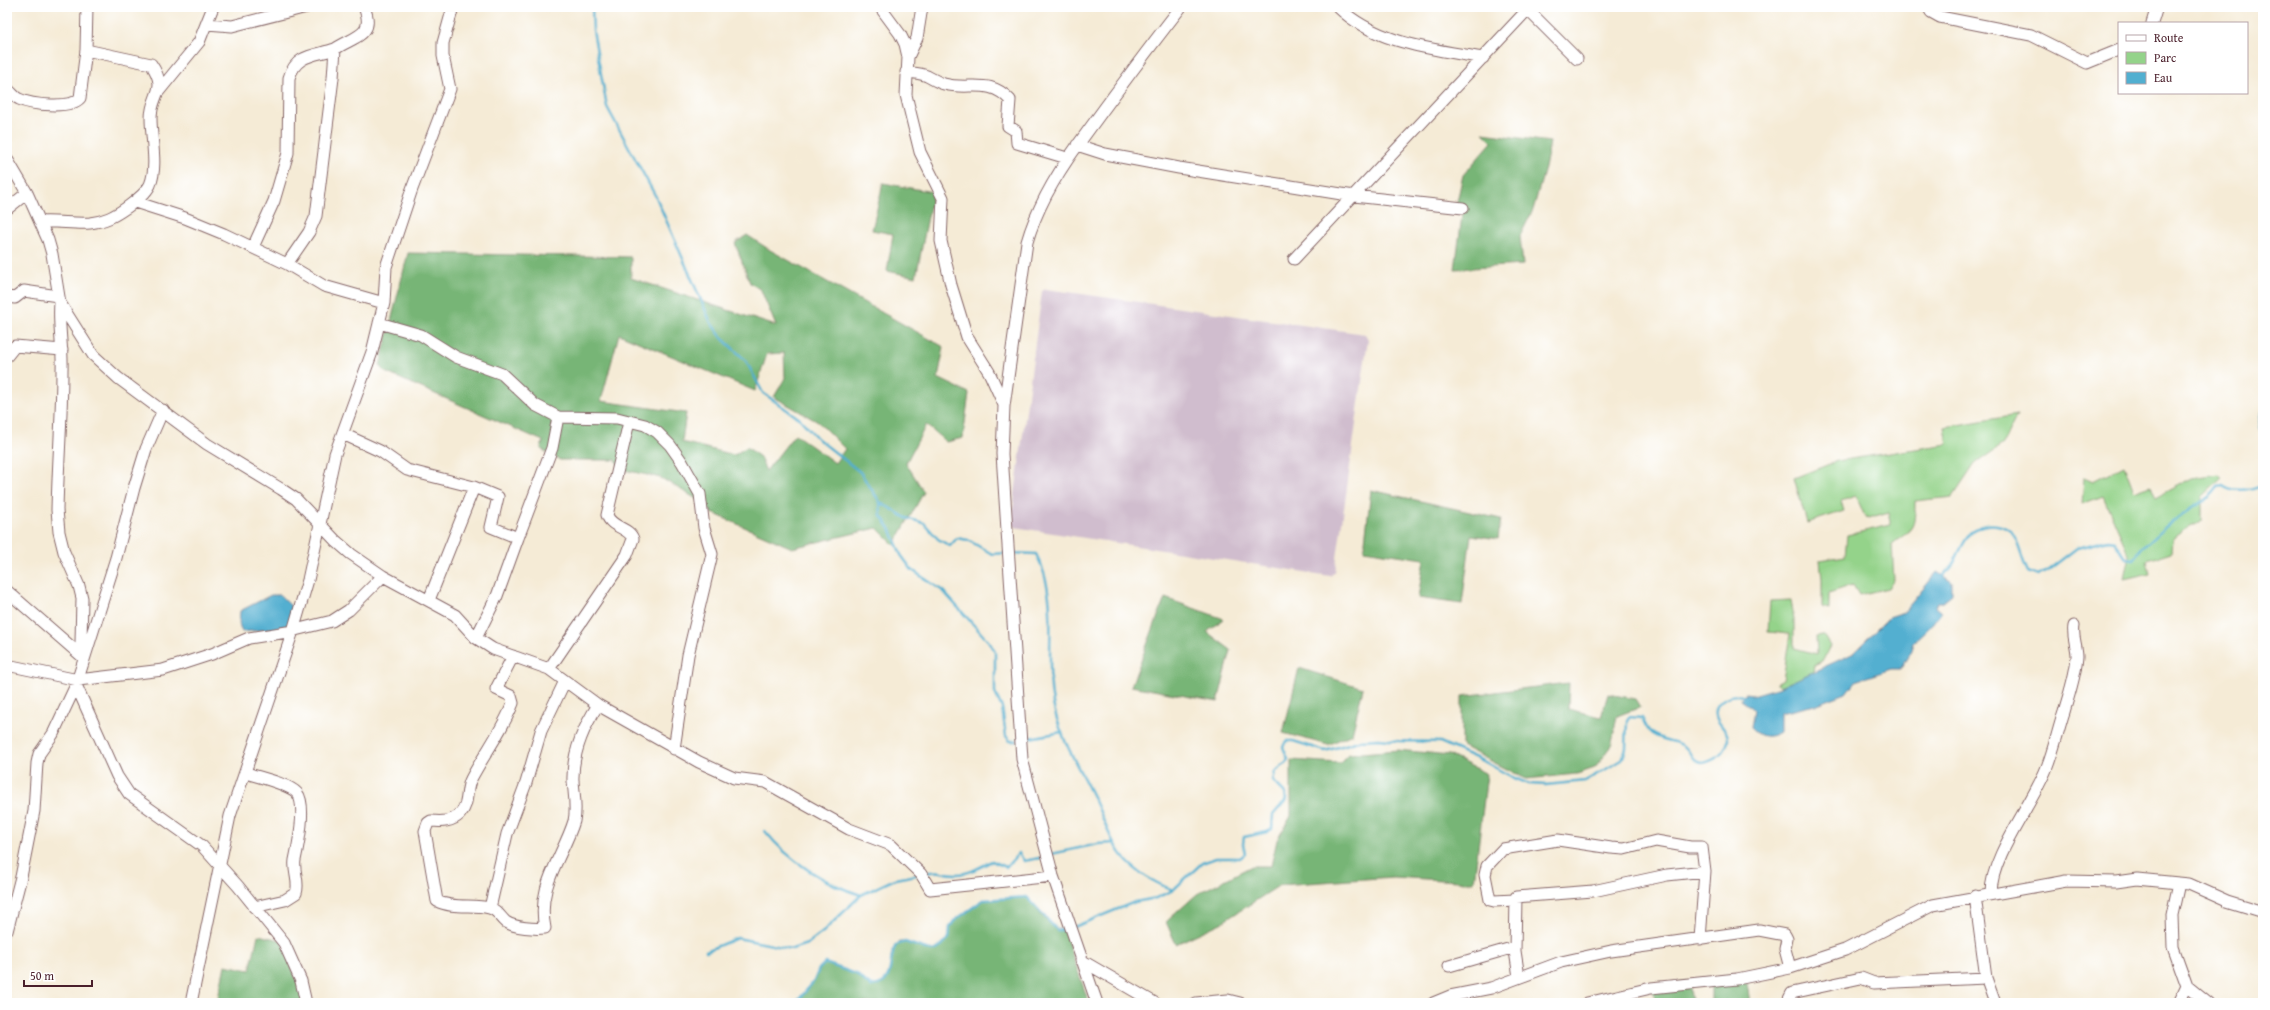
<svg xmlns="http://www.w3.org/2000/svg" width="2270" height="1010" font-family="'Gentium Book Plus',serif">
	<style>
		.industrial { fill: #d0bdce }
		.green { fill: #94d38a; stroke: #6f795a }
		.forest { fill: #77b576; stroke: #606a50; fill-rule: evenodd }
		.water { fill: #52afd0; stroke: #4e677e }
		.lines { fill: none; stroke-linecap: round; stroke-linejoin: round }
		.stream { stroke: #52afd0; stroke-width: 2.5 }
		.minor-casing { stroke: #866667; stroke-width: 13 }
		.minor { stroke: #fff; stroke-width: 11 }
	</style>
	<rect width="100%" height="100%" fill="#fff"/>
	<filter id="ink" filterUnits="userSpaceOnUse"><feTurbulence type="fractalNoise" baseFrequency=".025" numOctaves="2"/><feDisplacementMap in="SourceGraphic" scale="8" xChannelSelector="R" yChannelSelector="G"/><feConvolveMatrix kernelMatrix="1 2 1 2 8 2 1 2 1" color-interpolation-filters="sRGB"/></filter>
	<filter id="wash" filterUnits="userSpaceOnUse"><feTurbulence type="fractalNoise" baseFrequency=".012" numOctaves="4" result="noise"/><feDisplacementMap in="SourceGraphic" scale="16" xChannelSelector="R" yChannelSelector="G"/><feGaussianBlur stdDeviation="0.9" result="paint"/><feColorMatrix in="noise" values="0 0 0 0 0 0 0 0 0 0 0 0 0 0 0 0 0 1.4 0 .05"/><feComposite in="paint" operator="in"/></filter>
	<g filter="url(#wash)">
		<rect width="100%" height="100%" fill="#f5ebd6"/>
		<path class="industrial" d="M1046 289 1365 334 1368 339 1335 572 1330 576 1014 527 1011 524 1042 291Z"/>
		<path class="green" d="M2017 415 2003 444 1975 464 1953 497 1915 501C1915 529 1914 528 1892 544L1894 580 1888 588 1859 595 1853 585 1829 593V609L1822 607V579L1820 560 1845 556 1847 535 1891 525 1888 512 1866 519 1856 496 1841 501 1844 511 1807 523 1794 478 1837 461 1948 444 1945 427Z
			M2124 465 2134 491 2151 485 2156 497 2192 478 2219 474 2222 478 2202 497V522L2186 529 2173 539 2172 552 2147 560 2150 573 2124 579 2129 555 2103 496 2082 504 2084 477 2093 481Z
			M1791 600 1794 619V648L1817 654 1816 636 1823 635 1830 646 1822 661 1814 665 1813 672 1780 687 1776 684 1783 680 1790 634 1768 632 1770 601Z"/>
		<path class="forest" d="M1483 133 1550 142 1545 168 1533 210 1520 236 1523 265 1455 269 1462 216 1467 208 1456 206 1463 175 1492 142Z
			M883 183 933 192 916 277 887 271 893 234 872 230Z
			M747 235 770 250 944 347 938 378 969 393 963 438 946 442 926 425 906 463 924 492 894 545 877 528 792 548 701 508 700 501 661 478 620 469 616 460H560L541 449 543 441 385 372 380 365 408 253 631 257V278L776 326 761 290 750 283 735 243ZM619 334 755 391 767 354 784 353 785 378 774 397 818 422 845 449 835 463 795 434 766 471 760 457 747 447 734 455 682 442 686 413 601 401Z
			M1371 490 1501 519 1498 539 1471 535 1462 604 1418 598 1424 559 1364 550Z
			M1165 598 1224 619 1207 632 1231 650 1218 702 1131 686Z
			M1299 668 1363 688 1352 734 1328 745 1283 733Z
			M1569 683 1568 709 1601 717 1608 694 1636 699 1641 707 1617 716 1611 747 1595 768 1577 774 1526 779 1462 746V696Z
			M1398 750 1449 755 1487 774 1474 882 1393 877 1280 885 1221 923 1176 944 1166 922 1197 894 1252 866H1271L1277 840 1291 816V760L1340 763 1349 754Z
			M1027 897C1038 908 1048 929 1064 931L1089 1003H796L814 981 819 969 825 963 856 974 870 986C902 985 881 955 900 942H905L932 951 938 949 949 938 950 927 954 921 983 900Z
			M258 935 281 940 306 1003H217L225 965 250 970Z
			M1689 981 1692 1003H1655L1653 986Z
			M1712 981 1747 983 1750 1003H1712Z"/>
		<path class="water" d="M1937 572 1952 582V594L1942 602H1937L1935 607 1941 612 1929 628 1913 643 1911 650 1900 669H1891L1855 681 1846 693 1815 705 1780 713V732C1768 739 1760 737 1751 728L1754 709 1741 700 1745 694 1753 695 1780 687 1852 654 1889 617 1904 612Z
			M271 595H280L295 610 289 625 273 629 242 632 239 624 240 611Z"/>
		<g class="lines">
			<path class="stream" d="M592 7 593 30 607 107 656 197 711 323 723 339 746 361 763 393 800 419 818 439 860 472 880 502 906 518 924 523 938 539 950 546 957 538 968 540 992 554 1006 553
				M2263 410C2257 417 2258 427 2263 434
				M880 502 881 516 890 528 901 555 912 570 943 591 990 643 995 652V693L1002 708 1006 736 1010 741H1017
				M1011 553 1036 554C1060 598 1045 649 1052 697 1057 734 1080 769 1096 803 1104 820 1111 843 1123 857 1136 872 1155 883 1173 890
				M1941 578C1945 573 1949 569 1953 564 1959 554 1963 540 1972 532 1982 522 2001 522 2011 532 2020 544 2021 559 2028 572L2038 576 2047 571 2077 548 2108 540 2114 541 2126 558 2133 559C2145 543 2175 518 2192 507 2204 499 2209 500 2218 487L2223 486C2233 494 2252 491 2263 485
				M1024 739 1062 732
				M765 831C789 861 825 884 861 895L895 879 916 875
				M1051 854 1098 844 1115 843
				M925 873C942 869 941 874 956 874 968 875 981 866 992 861L1006 867 1019 853 1024 861 1045 857
				M1074 927 1135 902 1156 898 1173 890 1202 863 1216 858H1240L1245 854 1243 844 1244 837 1267 832 1272 829 1273 815 1286 800 1285 793 1273 781 1275 772 1286 763 1288 759 1283 747 1286 741H1293L1325 751 1362 740 1379 739 1398 741 1440 742 1485 762 1512 777 1529 784 1546 785 1585 781 1622 760 1626 748 1627 720 1629 717 1642 718C1644 722 1647 730 1651 733 1660 741 1676 740 1685 747 1690 751 1691 758 1696 761 1702 765 1708 762 1714 759 1723 755 1732 742 1726 732 1723 727 1717 722 1716 716 1713 700 1733 691 1745 697
				M706 951 737 938 792 949 807 944 823 932 861 895
				M796 1003 814 981 819 969 825 963 856 974 871 986C897 985 886 962 896 945L905 942 932 951 938 949 949 938 950 927 954 921 983 900 1027 897 1057 930H1067"/>
		</g>
	</g>
	<g filter="url(#ink)">
		<g class="lines">
			<defs>
				<path id="minor" d="M880 7 900 34 905 44 908 57 906 95 920 152 943 198 941 241 951 285 967 337 989 372 1004 405
					M1338 7C1376 44 1433 49 1483 58
					M1525 7 1577 59
					M1928 7 1931 12 1940 17 2031 35 2087 63 2119 50
					M2152 23 2157 7
					M207 24 232 26 307 7
					M908 57 917 38 922 7
					M906 72C913 73 920 73 927 76 933 79 937 82 944 84 969 91 989 77 1010 100L1008 126 1016 131 1017 143 1067 158
					M7 89C12 92 14 97 19 99 31 105 71 109 80 98L86 50 87 7
					M159 91 199 42 213 7
					M1077 145 1105 154 1179 168 1354 196 1463 208
					M7 159 27 193 48 240 52 254 60 303 93 355 118 378 207 444 281 489 296 499 336 541 351 554 383 576 455 615 476 638 493 649 549 669 598 705 699 762 734 778 765 782 849 829 891 845 921 874 930 889 1053 876
					M135 202 185 218 224 234 287 264 324 286 384 303
					M7 209 27 193
					M41 222C57 221 74 224 90 223 105 221 113 217 126 208 134 202 145 195 150 185 158 166 151 139 151 118 151 94 169 90 151 64L86 50
					M253 247 274 201 288 153 289 78C296 54 314 56 335 49
					M1294 259 1530 7
					M287 264 309 232 316 216 333 78 335 49C354 36 376 36 364 7
					M7 297 15 298 24 291 58 296
					M60 303C58 325 63 347 62 370 62 416 58 463 57 510L59 532 64 552 79 586 82 598 81 642 82 647 87 649
					M379 323 421 335 456 357 502 374 535 405 558 417 617 418 645 425 657 432 670 445 682 462 700 494 704 528 712 554 688 655 674 749
					M7 356 15 346 62 350
					M343 434 380 451 407 470 474 487 498 497 491 527 518 538 497 596 476 638
					M518 538 552 448 558 417
					M7 591 84 658
					M429 600 474 487
					M513 656 496 689 511 696 513 703C503 730 484 754 471 779 465 790 470 803 460 814 452 822 442 822 431 821L428 823 425 831 437 901C452 909 473 904 489 908 497 909 500 917 506 922 515 928 535 929 545 928 536 886 563 857 574 821 577 808 574 794 573 781 572 753 583 728 598 705
					M7 665 78 680 163 670 212 654 249 638 287 632 332 621 349 610 383 576
					M549 669 627 555 633 539C629 527 611 528 607 515L629 422
					M76 685 117 776 129 794 202 846 238 886 284 943 301 981 306 1003
					M246 773C259 777 289 784 297 793 307 805 298 846 295 860 293 872 300 882 296 893L285 900 254 907
					M2179 883 2172 915 2173 947 2187 986 2208 1003
					M1991 893C1991 855 2033 804 2047 767 2054 749 2058 730 2064 712 2069 694 2076 675 2077 656 2077 646 2072 636 2074 626
					M1975 896 1986 978 1995 1003
					M1515 900 1494 901 1490 900 1485 875 1487 866 1503 849 1558 840 1611 848 1624 849 1656 841 1690 847H1702L1705 871 1700 939
					M490 908 507 834 526 783 541 731 565 681
					M7 931 21 877 34 811 37 763 39 754 53 734 76 685 116 558 134 488 146 449 163 410
					M1081 960 1155 1003
					M1449 966 1515 947
					M1519 977 1515 951 1516 897 1593 891 1667 875 1705 871
					M1789 999 1792 993 1861 978 1874 983 1986 978
					M191 1003 230 816 293 631 308 580 335 454 372 352 384 303 386 267 412 189 450 89 443 56V43L453 7
					M1097 1003 1053 876 1022 759 1002 454 1004 406 1027 242C1037 207 1056 175 1077 146 1111 99 1145 53 1181 7
					M1196 1003 1228 1000 1240 1003
					M1433 1003 1450 996 1491 988 1561 962 1611 951 1759 930 1785 935 1787 939 1785 949 1790 968
					M1587 1003 1651 988 1737 979 1790 968 1845 950 1933 905 2066 881 2116 882 2137 879 2189 884 2227 901 2263 912
					M2179 1003 2187 986"/>
			</defs>
			<use href="#minor" class="minor-casing"/>
			<use href="#minor" class="minor"/>
		</g>
	</g>
	<rect width="2270" height="1010" fill="none" stroke="#fff" stroke-width="24"/>
	<rect x="2118" y="22" width="130" height="72" fill="#ffffff" stroke="#b7a5aa"/>
	<rect x="2126" y="35" width="20" height="6" fill="#ffffff" stroke="#b7a5aa"/>
	<text x="2154" y="42" font-size="12" fill="#4a1f2b">Route</text>
	<rect x="2126" y="52" width="20" height="12" fill="#94d38a" stroke="#b7a5aa"/>
	<text x="2154" y="62" font-size="12" fill="#4a1f2b">Parc</text>
	<rect x="2126" y="72" width="20" height="12" fill="#52afd0" stroke="#b7a5aa"/>
	<text x="2154" y="82" font-size="12" fill="#4a1f2b">Eau</text>
	<path d="M24 980v6h68v-6" fill="none" stroke="#4a1f2b" stroke-width="2"/>
	<text x="30" y="980" font-size="12" fill="#4a1f2b" stroke="#ffffff" stroke-width="3" paint-order="stroke">50 m</text>
</svg>
